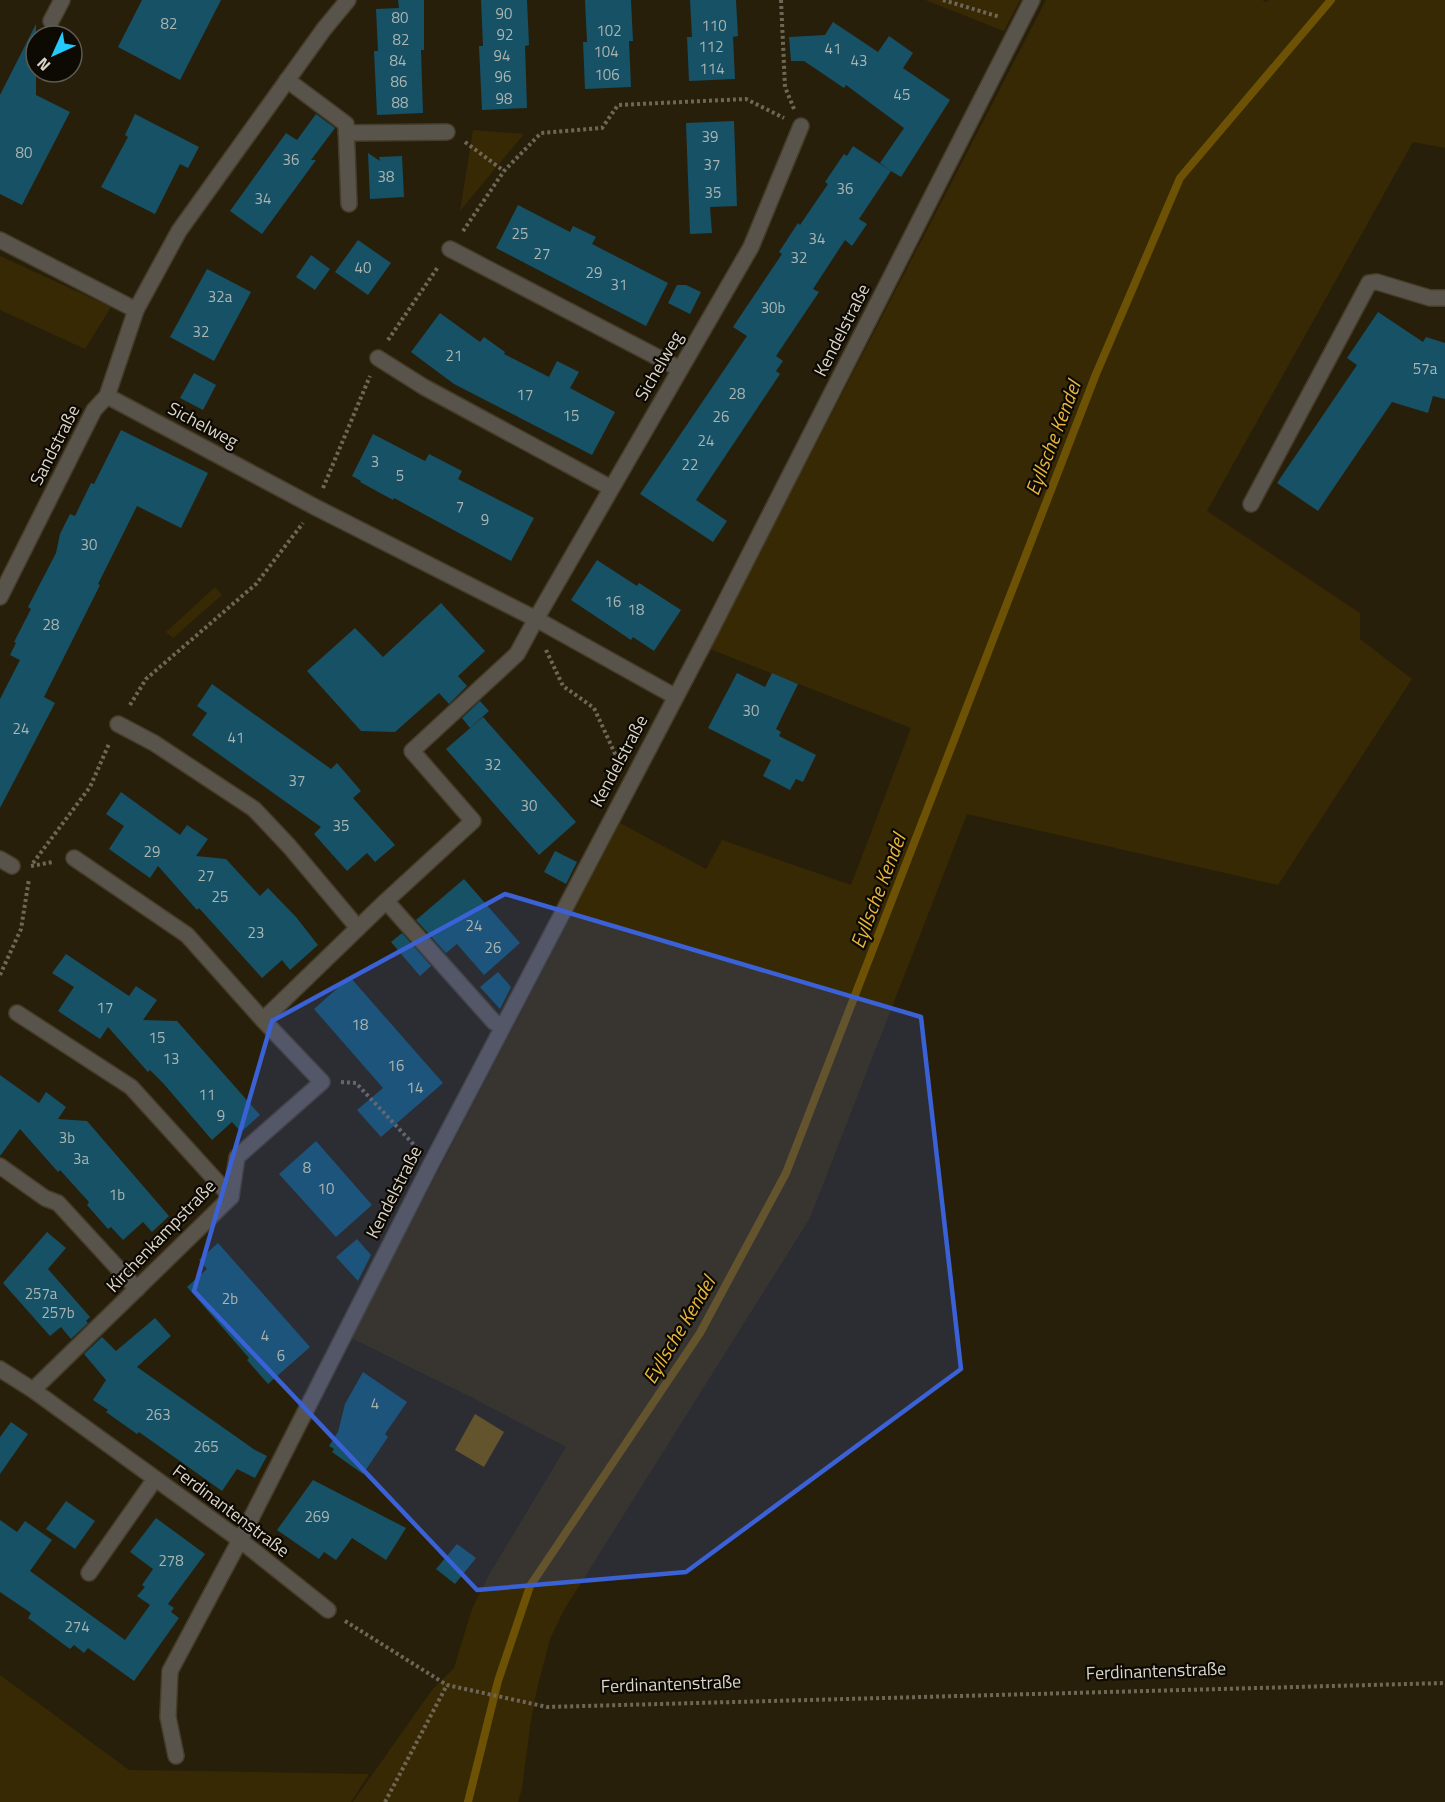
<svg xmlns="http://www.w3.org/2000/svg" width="1445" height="1802" font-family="'Titillium Web',sans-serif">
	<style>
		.green { fill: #382905 }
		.water { fill: #6d5104 }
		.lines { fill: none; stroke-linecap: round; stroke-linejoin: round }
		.stream { stroke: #6d5104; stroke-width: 8 }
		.building { fill: #165166 }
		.lane-casing { stroke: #453c29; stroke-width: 18 }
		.street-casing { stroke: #453c29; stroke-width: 18 }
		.path { stroke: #6f6756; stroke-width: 4; stroke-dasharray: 3 3; stroke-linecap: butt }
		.lane { stroke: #59544b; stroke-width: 15 }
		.street { stroke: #59544b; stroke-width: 15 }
		.marked { fill: #3a62d6; fill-opacity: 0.2; stroke: #3a62d6; stroke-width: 4.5; stroke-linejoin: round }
		.labels { text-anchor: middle; stroke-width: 4.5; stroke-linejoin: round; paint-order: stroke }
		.number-label { font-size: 15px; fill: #aab4b0 }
		.street-label { font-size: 18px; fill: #dbd5c9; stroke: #0d0903 }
		.water-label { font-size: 20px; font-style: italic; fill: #e8b63d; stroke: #0d0903 }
	</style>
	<rect width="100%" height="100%" fill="#281f0a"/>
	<path class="green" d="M925 0H1020L1004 31Z
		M1046 0H1262L1266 2 1269 0H1445V148L1413 142 1207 511 1360 613V639L1412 679 1278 885 967 814 810 1218 564 1610 550 1639 537 1689 531 1720 522 1788 518 1802H353L432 1690 454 1668 472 1609 490 1573 566 1447 473 1398 351 1338 620 823 706 869 722 840 851 885 911 728 710 649Z
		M473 130 524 134 460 211Z
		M0 256 111 307 85 349 0 310Z
		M215 587 222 595 173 638 166 632Z
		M0 1675 129 1770 369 1774 351 1802H0Z"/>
	<path class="water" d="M475 1414 504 1432 484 1467 455 1450Z"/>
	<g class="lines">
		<path class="stream" d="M468 1802 498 1681 530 1586 700 1333 786 1173 1096 374 1180 178 1331 0"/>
	</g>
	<path class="building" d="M142 0H221L180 80 118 47Z
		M398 0H424V50H421L423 113 377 115 374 51H378L376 9 399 8Z
		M481 0H527L529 45 525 46 527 108 482 110 479 46H483Z
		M585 0H631L633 41H629L631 87 585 89 583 42H587Z
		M690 0H736L738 36 733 37 735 79 689 81 687 37H692Z
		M833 22 878 52 889 36 913 53 903 68 950 100 901 177 891 171 859 219 867 224 852 246 845 240 813 289 819 292 776 356 783 361 776 371 780 374 696 500 727 521 713 542 640 494 747 336 733 327 782 254 779 252 798 223 800 225 828 184 825 182 844 154 847 156 853 146 891 171 880 163 904 128 846 85 844 88 804 61H791L789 37 825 35Z
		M36 24V95L70 112 22 205 0 194V95Z
		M135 114 199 147 188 168 180 164 155 214 101 187 128 137 125 135Z
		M316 114 335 128 311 160H316L262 234 230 211 286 133 297 140Z
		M734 121 737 206 710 207 712 233 690 234 686 123Z
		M368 153 380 161 379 157 402 156 404 197 370 199Z
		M518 205 570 232 573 226 596 237 592 244 668 283 646 326 496 248Z
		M358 240 391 263 368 295 335 272Z
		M311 255 330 269 315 290 296 277Z
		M207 269 251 292 214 361 170 337Z
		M677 285H686L701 292 690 314 668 303Z
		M1378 312 1423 342 1426 337 1445 343V399L1433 396 1428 413 1392 402 1318 511 1277 483 1357 365 1347 358Z
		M440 313 480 342 484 337 505 352 504 354 549 377 557 361 579 372 570 388 615 412 592 455 454 384 411 352Z
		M194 373 216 385 203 410 180 398Z
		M121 430 208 473 181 528 137 506 98 584 100 585 44 697 55 703 0 808V699L20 660 10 655 16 643 14 642 31 609 28 607 56 553 60 534 70 514 75 516 91 483 94 484Z
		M373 434 425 461 429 454 462 471 458 479 534 518 511 561 394 498 393 500 360 482 361 481 352 476Z
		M597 560 637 586 639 583 681 610 654 651 633 637 631 640 571 600Z
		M441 603 485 651 458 676 467 686 449 704 439 693 395 732 361 731 307 671 355 628 383 657Z
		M737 673 765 687 772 673 798 684 776 729 781 732 779 736 816 755 803 782 796 779 790 790 763 776 771 760 708 728Z
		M212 684 331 769 337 763 361 791 353 798 395 845 375 862 367 853 347 871 314 834 321 827 192 735 207 713 197 706Z
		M480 701 489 711 470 728 462 718Z
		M483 717 576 822 539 855 446 749Z
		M121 792 180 835 187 825 208 839 196 856 226 859 260 896 268 888 296 917 318 945 290 970 282 960 262 978 199 908 197 910 158 866 150 878 109 849 124 826 106 814Z
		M555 851 577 862 566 884 544 872Z
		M464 879 520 943 484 975 457 944 446 953 416 920Z
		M402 933 431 966 420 976 391 942Z
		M66 954 129 996 136 986 157 1000 143 1020 177 1021 260 1115 241 1132 232 1122 212 1140 163 1083 150 1070 148 1072 108 1027 100 1039 58 1011 74 987 52 973Z
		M498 972 511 987 500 1009 480 987Z
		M350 977 443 1083 381 1137 357 1110 383 1088 314 1009Z
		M0 1075 39 1103 46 1092 66 1107 58 1119 87 1121 169 1216 152 1232 143 1222 123 1240 111 1227 108 1229 87 1205 89 1202 60 1170 58 1172 20 1129 0 1156Z
		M316 1141 372 1205 336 1237 279 1174Z
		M47 1232 66 1248 48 1269 90 1317 86 1321 88 1323 71 1339 61 1327 50 1336 3 1283Z
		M357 1239 371 1255 358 1281 336 1257Z
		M218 1243 310 1347 268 1384 247 1360 249 1358 187 1287 207 1269 199 1260Z
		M155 1318 171 1336 137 1367 255 1450 267 1456 255 1478 237 1469 222 1491 139 1432 137 1434 106 1412 108 1410 93 1400 106 1380 84 1354 102 1337 116 1351Z
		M363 1372 407 1402 385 1434 388 1437 363 1474 332 1452 334 1449 329 1446 338 1432 345 1404Z
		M11 1422 28 1434 0 1474V1437Z
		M313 1480 406 1528 386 1560 352 1538 336 1560 324 1552 319 1559 277 1530Z
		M66 1501 95 1521 75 1549 46 1529Z
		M156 1518 205 1554 168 1604 174 1608 171 1612 179 1618 134 1681 88 1648 84 1653 74 1645 70 1649 28 1618 31 1613 0 1592V1520L17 1532 25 1521 52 1540 30 1571 125 1640 150 1605 137 1596 145 1587 142 1585 153 1569 130 1552Z
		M457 1544 476 1558 455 1584 436 1569Z"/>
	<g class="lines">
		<defs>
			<path id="lane" d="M51 21 62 0
				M287 80 346 124 349 204
				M346 133 447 132
				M450 249 680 369
				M378 358 424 387 611 488
				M1251 504 1369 283 1377 282 1430 298H1445
				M536 619 676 697
				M118 724 154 743 254 809 289 846 358 928
				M74 858 187 935 263 1020
				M0 859 12 866
				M17 1013 131 1087 231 1197
				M0 1166 45 1198 58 1203 137 1289
				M89 1573 155 1479
				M176 1756 168 1717 170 1671 240 1540 431 1164 711 630"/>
			<path id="street" d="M0 240 136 310
				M0 597 94 410 107 396 136 310 179 231 324 29 348 0
				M536 619 751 247 801 126
				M711 630 1032 0
				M386 901 494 1022 502 1026
				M0 1369 33 1390 240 1540 328 1610
				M33 1390 231 1197 237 1157 322 1082 263 1020 386 901 473 821 412 751 517 654 536 619 315 507 107 396"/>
		</defs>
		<use href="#lane" class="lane-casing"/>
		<use href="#street" class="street-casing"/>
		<path class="path" d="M781 0 785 87 794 109
			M943 0 1000 17
			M465 142 504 171
			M463 231 504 171 541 133 602 128 618 105 746 99 784 118
			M388 340 438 267
			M323 488 370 376
			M546 650 563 686 594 708 617 758 620 760
			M130 705 146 679 256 584 303 523
			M33 863 90 787 109 744
			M31 866 53 862
			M0 975 21 929 29 879
			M341 1082 356 1083 416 1147
			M345 1621 447 1685 547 1707 1445 1683
			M385 1802 447 1685"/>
		<use href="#lane" class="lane"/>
		<use href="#street" class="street"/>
	</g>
	<path class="marked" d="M505 894 921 1017 961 1369 686 1572 477 1590 194 1291 272 1021Z"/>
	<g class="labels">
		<g class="number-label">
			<text x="504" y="19">90</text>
			<text x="400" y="23">80</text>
			<text x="169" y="29">82</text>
			<text x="714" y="31">110</text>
			<text x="609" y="36">102</text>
			<text x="505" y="40">92</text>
			<text x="401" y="45">82</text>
			<text x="711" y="52">112</text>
			<text x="833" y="54">41</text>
			<text x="606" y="57">104</text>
			<text x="502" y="61">94</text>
			<text x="398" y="66">84</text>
			<text x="859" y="66">43</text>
			<text x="712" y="74">114</text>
			<text x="607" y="80">106</text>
			<text x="503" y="82">96</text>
			<text x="399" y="87">86</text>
			<text x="902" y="100">45</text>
			<text x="504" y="104">98</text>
			<text x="400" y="108">88</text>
			<text x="710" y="142">39</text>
			<text x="24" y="158">80</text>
			<text x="291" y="165">36</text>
			<text x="712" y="170">37</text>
			<text x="386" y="182">38</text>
			<text x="845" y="194">36</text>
			<text x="713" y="198">35</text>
			<text x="263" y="204">34</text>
			<text x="520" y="239">25</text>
			<text x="817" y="244">34</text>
			<text x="542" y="259">27</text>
			<text x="799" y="263">32</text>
			<text x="363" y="273">40</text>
			<text x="594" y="278">29</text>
			<text x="619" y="290">31</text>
			<text x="220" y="302">32a</text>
			<text x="773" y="313">30b</text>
			<text x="201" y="337">32</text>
			<text x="454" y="361">21</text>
			<text x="1425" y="374">57a</text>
			<text x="737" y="399">28</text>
			<text x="525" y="400">17</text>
			<text x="571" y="421">15</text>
			<text x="721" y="422">26</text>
			<text x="706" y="446">24</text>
			<text x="375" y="467">3</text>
			<text x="690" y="470">22</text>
			<text x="400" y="481">5</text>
			<text x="460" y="512">7</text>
			<text x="485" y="525">9</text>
			<text x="89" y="550">30</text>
			<text x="613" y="607">16</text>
			<text x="636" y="615">18</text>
			<text x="51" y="630">28</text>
			<text x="751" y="716">30</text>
			<text x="21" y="734">24</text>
			<text x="236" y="743">41</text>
			<text x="493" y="770">32</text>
			<text x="297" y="786">37</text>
			<text x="529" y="811">30</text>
			<text x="341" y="831">35</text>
			<text x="152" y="857">29</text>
			<text x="206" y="881">27</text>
			<text x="220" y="902">25</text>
			<text x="474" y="931">24</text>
			<text x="256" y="938">23</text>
			<text x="493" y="953">26</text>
			<text x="105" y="1013">17</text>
			<text x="360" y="1030">18</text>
			<text x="157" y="1043">15</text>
			<text x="171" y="1064">13</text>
			<text x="396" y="1071">16</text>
			<text x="415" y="1093">14</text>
			<text x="207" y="1100">11</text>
			<text x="221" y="1121">9</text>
			<text x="67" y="1143">3b</text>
			<text x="81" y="1164">3a</text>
			<text x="307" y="1173">8</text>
			<text x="326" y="1194">10</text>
			<text x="117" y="1200">1b</text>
			<text x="41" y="1299">257a</text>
			<text x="230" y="1304">2b</text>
			<text x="58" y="1318">257b</text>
			<text x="265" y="1341">4</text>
			<text x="281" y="1361">6</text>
			<text x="375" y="1409">4</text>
			<text x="158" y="1420">263</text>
			<text x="206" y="1452">265</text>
			<text x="317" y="1522">269</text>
			<text x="171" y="1566">278</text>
			<text x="77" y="1632">274</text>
		</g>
		<g class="street-label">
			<text transform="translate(842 330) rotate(-63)" y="6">Kendelstraße</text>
			<text transform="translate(659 366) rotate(-60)" y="6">Sichelweg</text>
			<text transform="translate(203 425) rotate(28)" y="6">Sichelweg</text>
			<text transform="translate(55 445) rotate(-63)" y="6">Sandstraße</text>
			<text transform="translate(619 761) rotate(-62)" y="6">Kendelstraße</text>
			<text transform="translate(394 1192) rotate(-63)" y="6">Kendelstraße</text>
			<text transform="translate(161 1236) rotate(-46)" y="6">Kirchenkampstraße</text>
			<text transform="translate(231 1511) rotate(37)" y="6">Ferdinantenstraße</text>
			<text transform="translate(1156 1671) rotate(-2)" y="6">Ferdinantenstraße</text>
			<text transform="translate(671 1684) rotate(-2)" y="6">Ferdinantenstraße</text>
		</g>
		<g class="water-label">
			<text transform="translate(1053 438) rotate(-69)" y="7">Eyllsche Kendel</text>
			<text transform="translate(878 891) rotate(-69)" y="7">Eyllsche Kendel</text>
			<text transform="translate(679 1330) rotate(-59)" y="7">Eyllsche Kendel</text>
		</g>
	</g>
	<g transform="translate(54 54) rotate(225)"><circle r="28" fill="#0d0903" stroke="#5f5b52" stroke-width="1.5"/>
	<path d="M0-4.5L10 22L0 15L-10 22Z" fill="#24c9fe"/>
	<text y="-9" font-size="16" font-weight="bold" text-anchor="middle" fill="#dbd5c9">N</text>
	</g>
</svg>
